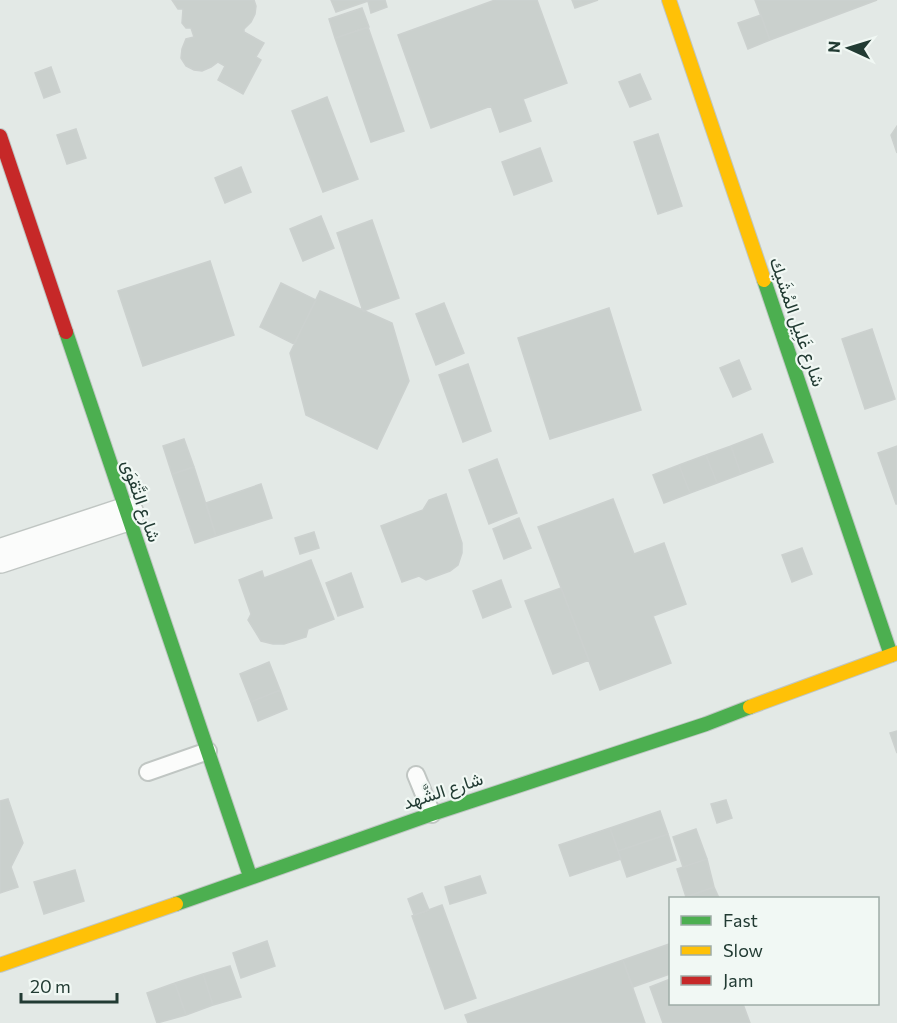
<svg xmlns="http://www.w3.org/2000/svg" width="897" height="1023" font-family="Commissioner,Vazirmatn,sans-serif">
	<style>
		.building { fill: #cad0cd; stroke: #ccd1cf; stroke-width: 1.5 }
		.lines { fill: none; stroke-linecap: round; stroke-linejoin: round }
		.lane-casing { stroke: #c0c6c3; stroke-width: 20 }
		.street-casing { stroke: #c0c6c3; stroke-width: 36 }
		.fast-casing { stroke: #bfc6c3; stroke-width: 16 }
		.slow-casing { stroke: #bfc6c3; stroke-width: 16 }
		.jam-casing { stroke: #bfc6c3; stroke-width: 16 }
		.lane { stroke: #fbfcfb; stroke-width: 16 }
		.street { stroke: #fbfcfb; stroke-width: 33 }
		.fast { stroke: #4caf50; stroke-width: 14 }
		.slow { stroke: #ffc107; stroke-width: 14 }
		.jam { stroke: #c62828; stroke-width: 14 }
		.labels { text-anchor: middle; stroke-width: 4.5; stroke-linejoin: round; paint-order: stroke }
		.street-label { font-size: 18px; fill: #223b33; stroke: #f1f8f4 }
	</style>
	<rect width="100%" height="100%" fill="#e3e9e6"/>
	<path class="building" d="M172 0H254L256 6 255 14 251 22 244 29V32L264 43 256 57 261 60 243 94 218 80 225 66 218 62 211 67 202 71 194 70 186 66 181 58 182 49 186 39 194 37 191 28H186L182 23 183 9H178Z
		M331 0H385L387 7 371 13 368 1 336 12Z
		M495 0H537L567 83 523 99 531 121 500 132 491 106 431 128 398 35Z
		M572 0H598L575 8Z
		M755 0H877L770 40Z
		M362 8 369 27 335 38 329 19Z
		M761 15 770 40 748 49 738 23Z
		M368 27 404 131 371 142 335 38Z
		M51 67 60 92 44 98 35 73Z
		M640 74 651 99 630 107 619 82Z
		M327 97 358 179 323 192 292 111Z
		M897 126V153L891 135Z
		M76 129 86 158 67 164 57 135Z
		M658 134 682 206 658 214 634 142Z
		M540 148 552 181 514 195 502 162Z
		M241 167 251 192 225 203 215 178Z
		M321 216 334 248 303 261 290 229Z
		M372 220 399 298 363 311 337 233Z
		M210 261 234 335 143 366 118 291Z
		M281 283 316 300 294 344 260 327Z
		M320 291 392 323 409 381 377 449 306 415 290 353Z
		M444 303 464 353 436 365 416 314Z
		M609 308 641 410 550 439 518 338Z
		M872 329 895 399 865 409 842 339Z
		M739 360 751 389 733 397 720 368Z
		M468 364 491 431 463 442 439 375Z
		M762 434 773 462 741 474 731 446Z
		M184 439 194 467 172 474 163 446Z
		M731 446 741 474 717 483 706 455Z
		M897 446V504H896L878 453Z
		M706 455 717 483 690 493 679 465Z
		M497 459 517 513 489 524 469 470Z
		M679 465 690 493 664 503 653 475Z
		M194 467 216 536 195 543 172 474Z
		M261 484 272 518 216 536 206 503Z
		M446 494 462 543V553L458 565 450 571 426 580 419 576 402 582 381 526 423 510 429 500Z
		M613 499 634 554 664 543 686 604 653 616 671 663 600 690 538 527Z
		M519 518 531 548 504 559 493 529Z
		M314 532 319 548 300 554 295 538Z
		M802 548 812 574 792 582 782 555Z
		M311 560 334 619 308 629 306 637 284 644H273L261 641 248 620 251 614 239 580 262 571 264 578Z
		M351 573 363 607 338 616 326 583Z
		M501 580 511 607 483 618 473 591Z
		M561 588 589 660 553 674 525 601Z
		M269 662 280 690 251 702 240 674Z
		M280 690 287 709 258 721 251 702Z
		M897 731V753L890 733Z
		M8 799 23 843 11 867 18 887 0 893V801Z
		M726 800 732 818 717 823 711 804Z
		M660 811 668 834 618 851 610 828Z
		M610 828 621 859 570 876 559 845Z
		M696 829 707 859 683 867 673 837Z
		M668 834 676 860 627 877 618 851Z
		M707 859 714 887 686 897 677 869Z
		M75 870 84 901 44 914 34 882Z
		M480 876 486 893 450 904 445 887Z
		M714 887 719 898H687L686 897Z
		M422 893 429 910 414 915 408 899Z
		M442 905 476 998 445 1009 412 916Z
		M267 941 275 966 241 978 233 953Z
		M669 944 670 974 633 987 623 960Z
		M623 960 645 1023H468L465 1015Z
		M230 966 241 997 213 1005 203 974Z
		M203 974 213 1005 186 1015 175 983Z
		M670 979V1004H743L750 1023H663L650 987Z
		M175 983 186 1015 157 1023 147 993Z"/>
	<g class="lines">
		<defs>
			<path id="lane" d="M148 772 208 751
				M416 775 432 814"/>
			<path id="street" d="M0 556 127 514"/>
			<path id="fast" d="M764 280 891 655
				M66 332 250 876
				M176 904 432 814 706 724 750 707"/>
			<path id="slow" d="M669 0 764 280
				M750 707 897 653
				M0 965 176 904"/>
			<path id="jam" d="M0 136 66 332"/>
		</defs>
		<use href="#lane" class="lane-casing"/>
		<use href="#street" class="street-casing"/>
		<use href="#fast" class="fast-casing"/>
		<use href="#slow" class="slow-casing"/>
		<use href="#jam" class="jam-casing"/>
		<use href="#lane" class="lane"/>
		<use href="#street" class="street"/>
		<use href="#fast" class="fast"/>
		<use href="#slow" class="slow"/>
		<use href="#jam" class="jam"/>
	</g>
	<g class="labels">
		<g class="street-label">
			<text transform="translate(797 322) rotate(71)" y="6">شارع غَلِيل المُشَيك</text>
			<text transform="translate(141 501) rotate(71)" y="6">شارع التَّقوَى</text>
			<text transform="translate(443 791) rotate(-18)" y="6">شارع الشَّهد</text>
		</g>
	</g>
	<rect x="669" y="897" width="210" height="108" fill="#f1f8f4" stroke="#9eaca7" stroke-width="1.5"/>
	<rect x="681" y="916" width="30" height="9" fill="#4caf50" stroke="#9eaca7" stroke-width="1.5"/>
	<text x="723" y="927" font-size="18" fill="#223b33">Fast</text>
	<rect x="681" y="946" width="30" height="9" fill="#ffc107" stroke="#9eaca7" stroke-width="1.5"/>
	<text x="723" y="957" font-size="18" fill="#223b33">Slow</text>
	<rect x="681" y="976" width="30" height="9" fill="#c62828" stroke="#9eaca7" stroke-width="1.5"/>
	<text x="723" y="987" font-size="18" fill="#223b33">Jam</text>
	<g transform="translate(849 48) rotate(274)" stroke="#f1f8f4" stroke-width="4.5" paint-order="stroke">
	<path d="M0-4.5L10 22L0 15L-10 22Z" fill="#223b33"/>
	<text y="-9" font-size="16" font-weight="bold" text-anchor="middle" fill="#223b33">N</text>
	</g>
	<path d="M21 993v9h96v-9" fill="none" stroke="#223b33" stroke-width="3"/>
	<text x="30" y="993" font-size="18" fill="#223b33" stroke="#f1f8f4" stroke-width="4.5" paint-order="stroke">20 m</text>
</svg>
